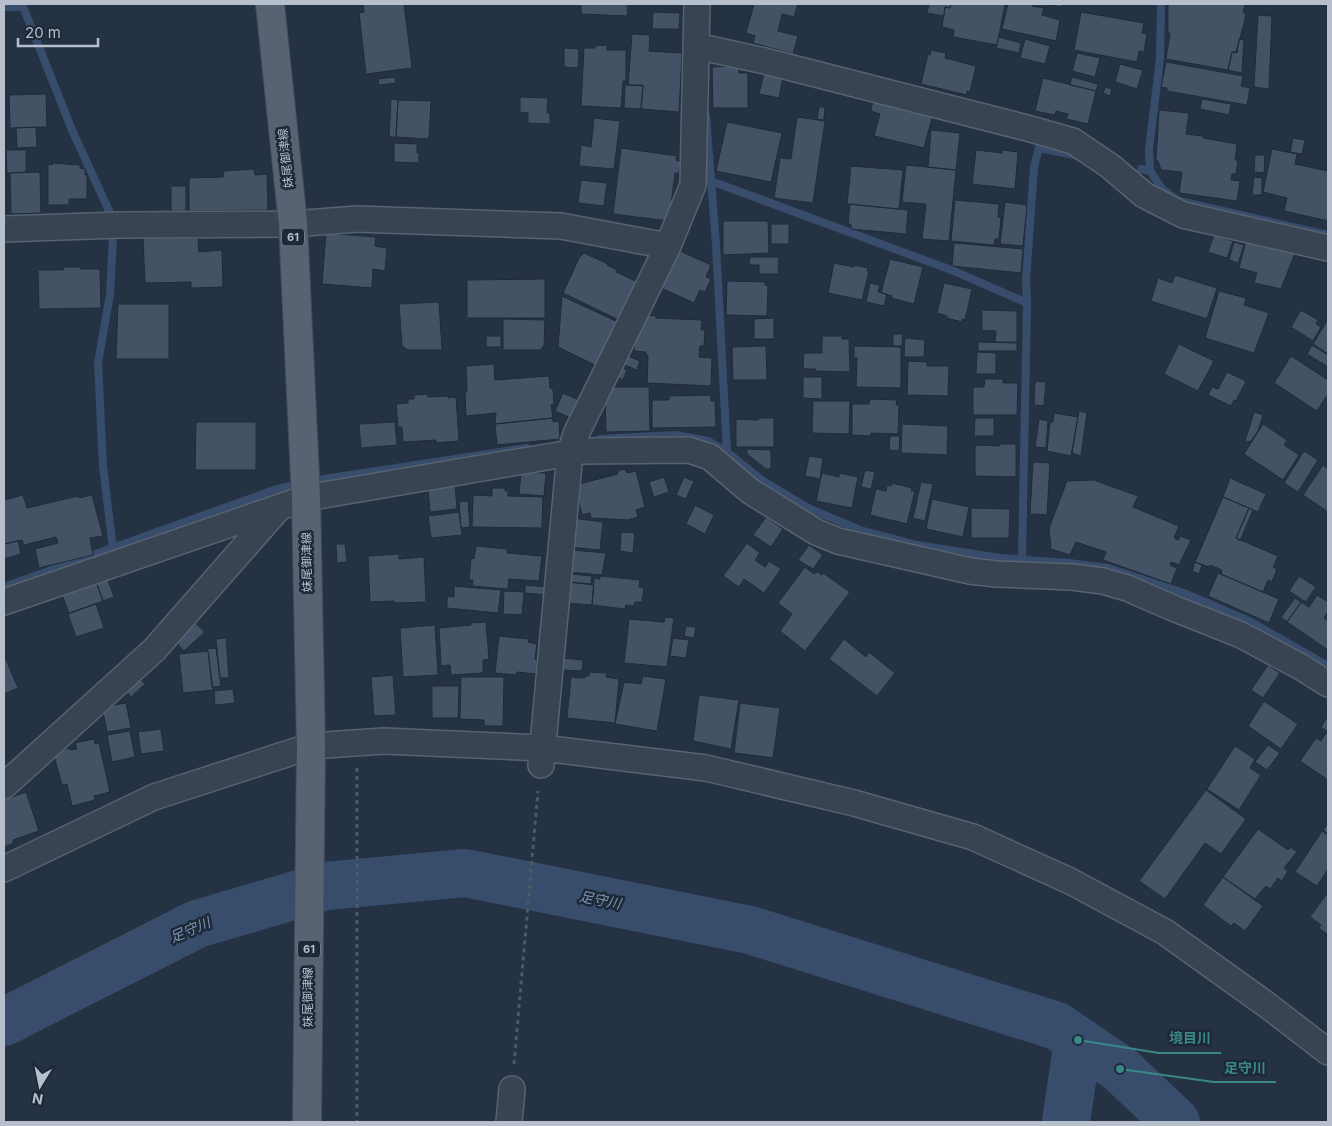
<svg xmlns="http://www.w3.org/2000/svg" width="1332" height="1126" font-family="Inter,'Noto Sans JP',sans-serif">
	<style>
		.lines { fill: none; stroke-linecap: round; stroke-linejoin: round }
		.stream { stroke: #384d6c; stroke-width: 8 }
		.river { stroke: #384d6c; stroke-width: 48 }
		.building { fill: #445266; stroke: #202b3a }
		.street-casing { stroke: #586270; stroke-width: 28 }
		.primary-casing { stroke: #434d5c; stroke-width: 30 }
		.path { stroke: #455e61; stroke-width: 3; stroke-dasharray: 4 4; stroke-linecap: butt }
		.street { stroke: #394453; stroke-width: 25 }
		.primary { stroke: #576373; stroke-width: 28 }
		.labels { text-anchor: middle; stroke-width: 5; stroke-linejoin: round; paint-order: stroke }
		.shield { fill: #1e2938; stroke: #8992a0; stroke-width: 1 }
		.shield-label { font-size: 11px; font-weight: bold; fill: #b7bfcd }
		.street-label { font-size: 12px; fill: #b7bfcd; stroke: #1e2938 }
		.water-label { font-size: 14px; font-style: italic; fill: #7c95b6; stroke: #1e2938 }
		.leader { fill: none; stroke: #398886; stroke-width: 2 }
		.callout-dot { fill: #398886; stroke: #1e2938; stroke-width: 2 }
		.callout-label { font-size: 14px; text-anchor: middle; font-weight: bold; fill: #398886; stroke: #1e2938; stroke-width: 5; stroke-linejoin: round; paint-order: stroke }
	</style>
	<rect width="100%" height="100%" fill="#253244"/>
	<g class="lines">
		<path class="stream" d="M22 4 72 130 110 213 113 236 110 294 98 363 103 466 113 549
			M4 7H23
			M706 116 716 245 727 452 763 481 808 508 860 530 917 545 1000 558 1069 563 1108 568 1184 593 1251 622 1328 666
			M1141 169 1150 171 1162 189 1179 201 1328 235
			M1150 171 1149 150 1160 58 1161 4
			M711 181 954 271 1027 303 1022 560
			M1027 303 1026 280 1034 167 1039 148 1080 156
			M600 439 675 435 708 441 727 452
			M311 481 527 448
			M4 587 274 490 300 483"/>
		<path class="river" d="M4 1022 197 924 326 886 465 873 750 930 1057 1026 1120 1069 1176 1122
			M1066 1122 1078 1040"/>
	</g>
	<path class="building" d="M363 4H404L412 68 366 74 359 13 364 12Z
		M581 4H628L627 16 581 14Z
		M754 4H798L794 17 782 14 778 31 798 36 793 54 753 43 755 36 746 33Z
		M929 4H951L950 8 945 7 944 16 927 13Z
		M951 4H1005L997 45 953 37 954 30 942 27 945 7 950 8Z
		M1008 4H1033L1032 6 1044 8 1042 15 1060 20 1056 41 1002 29Z
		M1045 4H1062V7Z
		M1168 4H1245L1243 13H1246L1244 24 1236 52H1232L1228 70 1166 59 1170 33H1168Z
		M653 12 680 13 679 29H652Z
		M1081 12 1144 23 1142 33 1147 34 1144 52 1139 51 1137 62 1074 50Z
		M1258 15 1272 16 1269 89 1254 87Z
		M632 34 650 35 649 51 682 53 679 112 641 109 643 85H628Z
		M999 37 1021 43 1019 53 996 48Z
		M1025 39 1050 46 1045 64 1020 58Z
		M1239 39 1244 40 1242 73 1228 70 1232 52 1237 53Z
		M607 45V50H626V81H623L621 108 581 106 584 48H595V46Z
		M564 48 579 49 578 68 564 67Z
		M931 50 946 53 945 58 976 66 970 92 967 91V95L921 84 928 54 930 55Z
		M1077 53 1100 58 1095 77 1072 71Z
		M1166 62 1243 76 1241 86 1250 88 1247 105 1167 91V88L1161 87Z
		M1120 64 1143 70 1137 89 1115 82Z
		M738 66 739 73H748V108H713L712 67Z
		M764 73 783 77 779 98 759 94Z
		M395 77 396 83 379 85 378 79Z
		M1072 77 1098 84 1096 91 1070 85Z
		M1043 78 1096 91 1088 124 1066 119 1068 114 1056 111 1055 115 1035 111Z
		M625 85 643 86 641 109 624 108Z
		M1105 87 1112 89 1110 96 1103 93Z
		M46 94 47 127 10 128 9 95Z
		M520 97 548 98 547 113H550V124L528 123V113L520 112Z
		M391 99 398 100 396 137H389Z
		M1202 99 1231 104 1229 115 1200 109Z
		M398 100 431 101 429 139 396 137Z
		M873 100 933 114 924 148 874 136 880 114 871 111Z
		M819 107H825L824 120 817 119Z
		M1159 110 1189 113 1186 134 1203 136V138L1237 144 1235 160H1238L1236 174H1232L1231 180 1240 181 1237 201 1179 193 1182 172 1161 170 1158 161 1156 160Z
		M797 117 825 121 813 203 774 198 780 158 791 159Z
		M594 118 620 121 614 169 579 166 581 145 591 147Z
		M727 122 782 133 771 182 716 171Z
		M36 127 37 147 17 148 16 128Z
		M931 130 960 133 956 170 928 167Z
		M1293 138 1305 140 1302 154 1290 152Z
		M394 143 417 144V153H419V163L394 162Z
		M621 148 677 156 676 160 681 162 679 173H675L669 221 613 214Z
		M1272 149 1297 154 1295 164 1328 171V221L1284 211 1287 198 1263 192Z
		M6 150H26V172L7 173Z
		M976 150 1002 153 1003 150 1018 152 1015 189 972 184Z
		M1255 155H1265L1264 173 1254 172Z
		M52 163 80 165V168L85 169V175H87V199H69V205H48V164L52 165Z
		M906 165 956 170 949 241 922 239 926 204 902 202Z
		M851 166 903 170 899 209 847 204Z
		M254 169 255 175 267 174 268 210 189 211V178L223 177 224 171Z
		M40 172 41 213 11 214 10 173Z
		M1254 177 1262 178V195H1252Z
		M581 180 607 183 604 206 578 203Z
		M171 186H186V211H171Z
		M955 200 999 204 998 217H1001L999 239H995L994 245 951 241Z
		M1005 202 1027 205 1023 246 1000 244Z
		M850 204 908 210 906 234 851 229V224H848Z
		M723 221H768L769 253 723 255Z
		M771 224H789V244H771Z
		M326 233 376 237 375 246 387 248 385 271 373 269 372 288 322 284Z
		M1214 235 1233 241 1227 258 1208 252Z
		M143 238H198L199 252 222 250 223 287 191 288V282L145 283Z
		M1246 241 1295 253 1281 289 1254 283 1257 273 1239 268Z
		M1234 242 1244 245 1238 263 1229 260Z
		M954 243 1023 249 1021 273 952 266Z
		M678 250 711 265 706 277 711 279 705 292 700 290 694 303 657 286Z
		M584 253 608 264 607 265 617 270 616 272 640 283 621 321 563 293 579 258Z
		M750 257H779L778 274H759V265H749Z
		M890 259 923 267 914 304 891 298 892 296 881 293Z
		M834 263 854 267V265L868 268 867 271H869L862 300 828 293Z
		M64 267H80L81 269H100L101 308 39 309 38 270H63Z
		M1175 275 1217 288 1207 319 1151 301 1158 278 1172 283Z
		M545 279V318H467V280Z
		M727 281 765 282V285L768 286 767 316 726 315Z
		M870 283 880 285 878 292 887 294 884 306 866 302Z
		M944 283 972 289 965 320 962 319V322L947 318V316L937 313Z
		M1219 291 1246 298 1244 305 1269 313 1254 353 1205 338Z
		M562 296 620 323 599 367 558 347Z
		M439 302 442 350H408L402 346 399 304Z
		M118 304H169V359H116Z
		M982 310 1017 311V342H995L996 331 982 330Z
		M1301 310 1318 320 1316 324 1321 327 1313 341 1291 327Z
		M642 315 656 316V318L702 320 701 330H705L704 346H700L699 357 712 358 711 386 647 383 648 355H645L646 352 634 351 636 329Z
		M774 318V339H754V319Z
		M503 319 545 320 544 346 540 350H503Z
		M1328 319V354L1313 344Z
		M893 334H903L902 346H893Z
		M486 336H501V347H486Z
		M822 336H842V339H849L850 372 815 371 816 369H803L804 353H822Z
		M905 338 925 340 924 357H904Z
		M978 342 1017 343V351H978Z
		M1179 344 1214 361 1198 391 1164 374Z
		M1312 345 1328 355V367L1307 354Z
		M766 346 767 380H733L732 347Z
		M854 346 901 347V388L856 387 857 358H854Z
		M977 352 996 353V374H976Z
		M623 354 640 361 637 370 619 363Z
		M1291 356 1328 380V394L1317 411 1274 383Z
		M908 361 927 362V366H949L948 396 907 395Z
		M494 364 495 380 549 376 550 388 553 389 554 404 551 405 553 418 495 424 496 413 466 416 465 392H467L466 366Z
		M618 366 627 370 623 380 614 376Z
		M1227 372 1246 381 1236 401 1234 400 1231 406 1208 395 1212 387 1218 389Z
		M803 377H822V399L803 398Z
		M985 379H1003V383H1018L1017 415H973V387H984Z
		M1035 381 1046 382 1044 406 1034 405Z
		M609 387H649L650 431 606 432 605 395Z
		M563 393 581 401 573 419 555 411Z
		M427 394 428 397 448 396V398L456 397 459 441 436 443V440L403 442 402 427H398L396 404 408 403V399H414V395Z
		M711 395V401H715L716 427 652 428V400H669V396Z
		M870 399 897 400 896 405H899L898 434 871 433V436L852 435V404H869Z
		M813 401H850L849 434 812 433Z
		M1079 411 1087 413 1081 456 1072 453Z
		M1254 412 1263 415 1258 431 1250 442 1245 441Z
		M1054 413 1078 417 1071 456 1047 451 1050 422H1053Z
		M553 418V422L559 421 560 439 497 445 495 424Z
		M759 418H774V447H736V419L758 420Z
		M975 418H994V436H974Z
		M1039 419 1048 421 1046 448 1035 447Z
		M196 422H256V470H195Z
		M395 422 397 445 361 448 359 424Z
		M902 424 948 426 947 455 901 453Z
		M1263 424 1287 440 1284 445 1299 455 1283 480 1244 454Z
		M890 436H900L899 451 889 450Z
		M1000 444H1016V477L975 476V445L1000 446Z
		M747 449 771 450V469H766L747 454Z
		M1304 451 1318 460 1298 492 1284 483Z
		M809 456 823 458 820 479 805 476Z
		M1033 462 1050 463 1047 515 1030 514Z
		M1323 465 1328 469V512L1303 495Z
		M625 469 627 473 636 471 645 507 636 510 638 517 628 520 591 518 590 513 582 515 575 485 618 474 617 471Z
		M865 470 875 472 871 489 861 487Z
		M521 472 546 473 544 496 519 494Z
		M822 473 839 477V473L858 477 852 508 816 501Z
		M664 477 669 492 654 497 649 482Z
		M684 477 694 481 686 499 676 495Z
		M1230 478 1266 494 1258 512 1223 497Z
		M1094 480 1138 496 1133 507 1179 526 1174 538 1178 540 1180 536 1191 540 1179 565 1171 562 1170 565 1177 568 1171 584 1103 560 1106 552 1076 542 1070 555 1051 549 1049 528 1067 481Z
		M921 482 933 484 925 521 913 518Z
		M892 483 912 488 911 491H915L907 524 870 515 876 489 886 491 887 485 891 486Z
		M455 484 457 509 430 512 428 488Z
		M492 488H505V491H508V496L543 497 542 528 472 527 473 495 492 496Z
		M23 495 27 508 78 496 79 498 92 495 103 536 90 538 93 555 39 568 35 549 58 543 56 537 24 545 22 540 4 544V500Z
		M1223 497 1249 508 1236 538 1278 556 1273 567 1277 569 1272 582 1268 580 1263 592 1221 574 1222 570 1210 565 1209 567 1195 562Z
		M932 499 969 507 963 537 926 529Z
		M468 501 470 527 461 528 459 502Z
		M695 505 714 515 705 534 686 524Z
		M971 508 1010 509 1009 538H971Z
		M1249 508 1253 510 1240 541 1236 538Z
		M459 512 462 535 431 538 428 516Z
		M766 517 783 529 771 547 753 535Z
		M572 518 603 522 600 550 569 547Z
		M621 532 635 533 633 553 620 551Z
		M18 541 21 554 4 559V544Z
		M747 543 760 553 755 560 765 567 769 561 781 569 764 593 744 579 739 587 723 576Z
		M336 544H345L347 562 337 563Z
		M809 545 823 555 813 569 798 560Z
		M476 546 507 549V553L542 556 539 581 509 579 508 589 472 586 473 580H469L471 558 474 559Z
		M571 550 606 553 602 575 568 572Z
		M399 554V559L424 557 426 602 394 603V601L370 602 368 556Z
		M1195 562 1202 565 1199 574 1192 571Z
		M805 567 814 574 817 572 822 575 823 573 850 592 805 651 780 631 792 614 778 603Z
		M1218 573 1279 599 1269 623 1208 596Z
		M571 574 592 576 591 584 570 582Z
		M600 576 640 580 639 587 644 588 642 602H635L634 606 626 605 625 609 592 605 594 578 600 579Z
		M1299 576 1316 587 1306 602 1289 591Z
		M95 580 103 601 69 613 61 592Z
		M108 580 114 597 103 601 97 584Z
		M568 582 594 585 592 605 566 603Z
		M525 585 548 587 547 595 525 593Z
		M454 586 501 590 498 613 447 608V596L454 597Z
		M504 591 524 592 522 615 503 614Z
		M1317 595 1328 602V611L1324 618 1328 621V650L1287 622 1301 602 1309 607Z
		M1295 598 1301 602 1287 622 1281 617Z
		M96 604 104 628 76 637 68 614Z
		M665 617 674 618 667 667 624 663 629 619 664 622Z
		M486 622 489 659 483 660V673L451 675 450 665 441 666 439 628 471 625V623Z
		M195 623 205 632 184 651 175 641Z
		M435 625 438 675 403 677 400 628Z
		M686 626 696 627 694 638 684 636Z
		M499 636 529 639 528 642 537 644 535 659 537 660 536 674 517 672 516 675 495 673Z
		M226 638 229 678H220L216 639Z
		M673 638 689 640 686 658 670 656Z
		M844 639 866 657 869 652 895 673 877 696 829 659Z
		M216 648 221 686 212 687 208 651 206 649Z
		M208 651 213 690 183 693 179 654Z
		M4 655 18 688 4 694Z
		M563 658 583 660 582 671 562 670Z
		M1268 665 1280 673 1263 698 1251 690Z
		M590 672 607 673 606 677 619 679 615 723 567 718 571 677 585 678V676H589Z
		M393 675 396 715 374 716 371 677Z
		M643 676 666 679 657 731 615 724 624 682 641 684Z
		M461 677H504L503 726H484V720L460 719Z
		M139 678 145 684 131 697 126 691Z
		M432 686H459L458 718H432Z
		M233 689 235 703 215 705 214 691Z
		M699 695 739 700 731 749 693 741Z
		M1264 701 1298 724 1281 749 1248 726Z
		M126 703 131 728 107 732 102 707Z
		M740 703 780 708 773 758 734 753Z
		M1327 717 1328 718V732L1321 727Z
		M161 729 164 751 141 754 138 732Z
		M130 731 135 757 112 762 107 735Z
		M1326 733 1328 735V780L1300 761 1316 738 1321 741Z
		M94 739 95 744 99 743 110 792 94 796 95 800 72 806 67 784 62 785 53 752 69 748 70 750 77 749 75 743Z
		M1268 745 1280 753 1267 770 1255 762Z
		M1235 746 1255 759 1250 768 1261 775 1239 810 1207 789Z
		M1206 790 1246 819 1221 854 1205 843 1165 899 1139 881Z
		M26 792 39 831 13 840 14 843 4 847V800Z
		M1328 824V834L1323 830Z
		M1258 829 1288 850 1290 847 1297 852 1284 868 1288 871 1282 881 1278 878 1270 889 1266 886 1255 899 1223 877Z
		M1322 831 1328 835V869L1317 886 1295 872Z
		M1223 877 1263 906 1245 931 1234 923 1231 926 1203 905Z
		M1328 892V935L1319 928 1321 925 1310 917Z"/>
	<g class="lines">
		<defs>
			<path id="street" d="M696 46 765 61 1027 128 1073 141 1110 166 1144 195 1183 215 1328 248
				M4 229 119 225 293 224 357 219 561 226 668 246
				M4 602 306 498 582 451 689 450 710 457 750 491 816 532 838 541 970 571 997 574 1072 577 1103 581 1127 588 1173 608 1241 635 1301 667 1328 684
				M541 765 570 453 576 434 668 246 693 185 697 4
				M4 786 154 650 277 510
				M4 869 154 797 311 746 384 741 542 748 706 768 854 803 973 837 1070 881 1165 932 1267 1005 1328 1052
				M509 1122 512 1089"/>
			<path id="primary" d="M270 4 293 224 306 498 311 746 307 1122"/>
		</defs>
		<use href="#street" class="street-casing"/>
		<use href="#primary" class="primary-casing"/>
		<path class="path" d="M357 768V1122
			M514 1064 538 791"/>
		<use href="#street" class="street"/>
		<use href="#primary" class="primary"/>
	</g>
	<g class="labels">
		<g class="shield">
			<rect x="282" y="228.5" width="22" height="17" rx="4"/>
			<rect x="298" y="940.5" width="22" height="17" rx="4"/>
		</g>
		<g class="shield-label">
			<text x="293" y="241">61</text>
			<text x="309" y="953">61</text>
		</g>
		<g class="street-label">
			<text transform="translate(286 158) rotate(-96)" y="4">妹尾御津線</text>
			<text transform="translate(307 562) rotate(-91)" y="4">妹尾御津線</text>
			<text transform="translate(308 997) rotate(-90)" y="4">妹尾御津線</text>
		</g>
		<g class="water-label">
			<text transform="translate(600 900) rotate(11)" y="5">足守川</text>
			<text transform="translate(190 930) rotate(-23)" y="5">足守川</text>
		</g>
	</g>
	<path class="leader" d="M1078 1040L1159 1053H1221M1120 1069L1214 1082H1276"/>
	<g class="callout-dot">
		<circle cx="1078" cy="1040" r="5"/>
		<circle cx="1120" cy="1069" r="5"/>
	</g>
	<g class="callout-label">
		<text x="1190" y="1043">境目川</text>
		<text x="1245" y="1073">足守川</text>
	</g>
	<rect width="1332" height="1126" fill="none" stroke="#b7bfcd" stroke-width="10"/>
	<g transform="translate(40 1086) rotate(190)" stroke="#1e2938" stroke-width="4" paint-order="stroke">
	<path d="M0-4L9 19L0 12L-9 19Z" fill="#b7bfcd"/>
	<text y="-8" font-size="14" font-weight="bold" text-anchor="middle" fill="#b7bfcd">N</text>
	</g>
	<path d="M18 38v8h80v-8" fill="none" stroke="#b7bfcd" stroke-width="2.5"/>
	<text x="25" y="38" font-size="15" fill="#b7bfcd" stroke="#1e2938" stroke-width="4" paint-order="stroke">20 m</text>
</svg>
